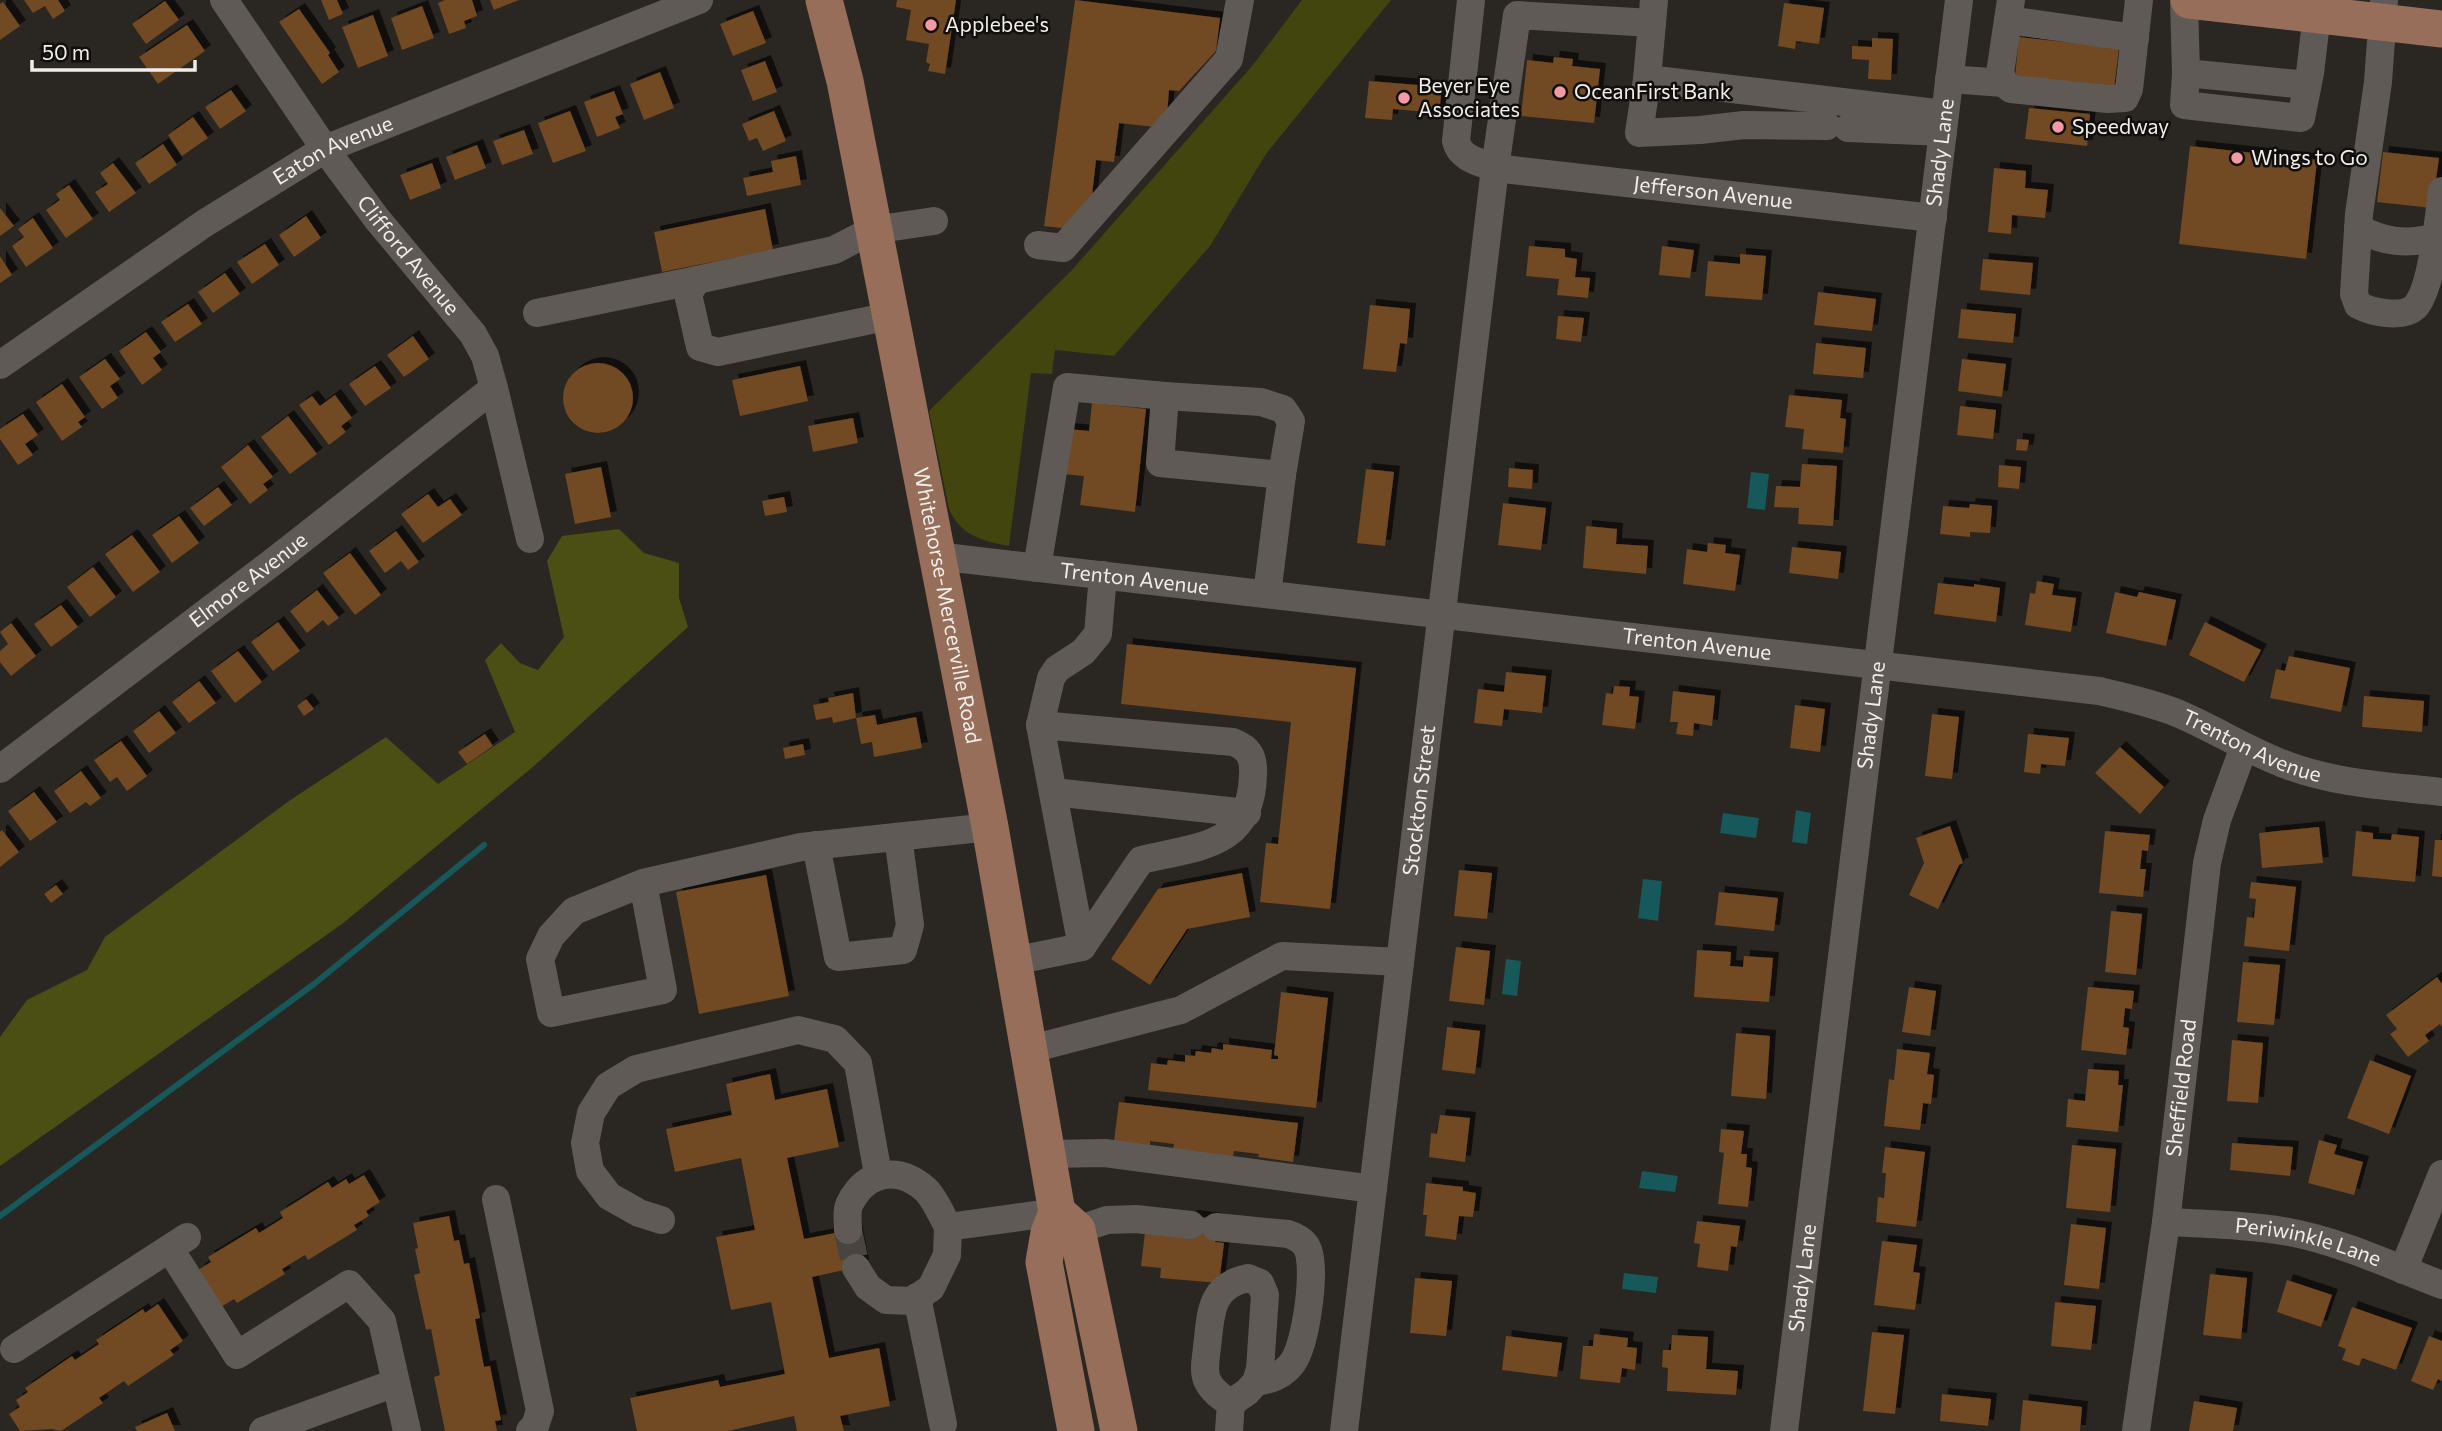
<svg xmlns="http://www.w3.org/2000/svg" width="2442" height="1431" font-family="Commissioner,sans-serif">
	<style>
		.green { fill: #43450e }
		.forest { fill: #4c4f14 }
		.water { fill: #17585a }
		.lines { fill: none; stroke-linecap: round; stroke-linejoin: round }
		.stream { stroke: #17585a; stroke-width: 6 }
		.building { fill: #714820; filter: url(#shadow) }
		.minor-tunnel { stroke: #484440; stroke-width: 28; stroke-dasharray: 28 14; stroke-linecap: butt }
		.minor { stroke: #5f5a55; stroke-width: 28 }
		.major { stroke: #966e5a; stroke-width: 37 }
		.poi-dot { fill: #f49aa3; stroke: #110f0d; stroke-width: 2.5 }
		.labels { text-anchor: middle; stroke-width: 5; stroke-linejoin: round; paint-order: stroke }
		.poi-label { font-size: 21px; fill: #f0edea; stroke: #110f0d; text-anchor: start }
		.street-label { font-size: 21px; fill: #f0edea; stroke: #110f0d }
	</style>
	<defs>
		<filter id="shadow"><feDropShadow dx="6" dy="-6" stdDeviation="0" flood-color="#0009"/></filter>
	</defs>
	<rect width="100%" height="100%" fill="#2a2622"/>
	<path class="green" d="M1302 0H1391L1266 154 1210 246 1114 356 1055 350 1052 374 1031 373 1009 546C982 541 960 535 949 509L929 411 1071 271 1253 65Z"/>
	<path class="forest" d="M619 529 644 553 679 563V598L688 627 534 766 342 924 0 1166V1037L27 1000 87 970 105 937 289 801 386 737 438 784 515 732 485 660 501 643 520 663 538 670 564 637 547 561 562 536Z"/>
	<path class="water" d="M1751 472 1769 474 1765 510 1747 508Z
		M1796 810 1811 813 1807 844 1792 842Z
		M1723 813 1759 818 1756 838 1720 833Z
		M1643 879 1662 881 1658 921 1638 918Z
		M1506 959 1521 961 1517 996 1502 994Z
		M1642 1171 1678 1176 1675 1192 1639 1188Z
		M1624 1273 1658 1277 1656 1293 1622 1289Z"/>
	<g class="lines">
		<path class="stream" d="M0 1216 314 984 484 845"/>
	</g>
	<path class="building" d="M24 0H58L65 11 53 19 45 6 33 13Z
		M321 0H337L343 14 329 20Z
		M445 0H472L477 16 464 21 466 28 449 34 438 3Z
		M490 0H519L494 10Z
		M897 0H956L945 74 928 71 930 64 926 62 929 44 906 40 911 10 896 7Z
		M1075 0 1220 18 1216 51 1179 91 1169 90 1167 115 1155 127 1119 123 1114 162 1096 160 1091 204 1069 229 1044 226Z
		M165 1 179 20 146 44 132 24Z
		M3 2 20 26 0 40V4Z
		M1784 3 1824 8 1819 44 1796 41 1795 49 1778 46Z
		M422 6 434 38 402 50 391 18Z
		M299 9 330 53 328 55 339 72 322 84 279 22Z
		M753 11 766 43 733 56 720 24Z
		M373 15 388 56 358 68 342 27Z
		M187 25 205 51 158 84 139 57Z
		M2019 37 2119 48 2114 89 2015 77Z
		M1872 38 1893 39 1891 80 1868 79 1869 60 1852 59V46L1872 47Z
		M1554 57 1573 59 1572 66 1600 69 1594 123 1521 116 1527 60 1553 63Z
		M765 61 777 92 753 101 741 70Z
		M660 72 674 108 644 120 630 84Z
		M1369 81 1442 87 1439 113 1393 109 1392 120 1365 118Z
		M231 90 246 111 220 129 205 107Z
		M614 91 623 114 615 117 620 128 597 137 584 102Z
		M2029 108 2090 114 2087 146 2025 139Z
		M570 111 586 151 553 163 538 123Z
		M774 111 786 141 763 151 757 138 749 141 742 124Z
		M193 117 208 138 182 156 168 135Z
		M524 130 533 154 502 165 493 141Z
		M163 144 177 165 149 184 135 163Z
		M477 145 486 168 455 180 446 157Z
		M2190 146 2317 160 2306 259 2179 244Z
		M2383 152 2439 158 2432 208 2377 202Z
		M796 156 801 185 747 196 743 178 773 172 771 161Z
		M113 163 136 193 109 212 95 192 108 184 100 173Z
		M432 163 441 188 410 200 400 175Z
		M1994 168 2026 171 2025 188 2048 190 2045 218 2012 215 2011 234 1988 232Z
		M69 185 93 219 66 238 46 210 60 200 56 194Z
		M0 208 14 226 0 236Z
		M765 209 773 250 662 272 654 232Z
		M306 216 321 238 294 257 279 235Z
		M33 218 53 248 26 267 12 246 24 237 18 229Z
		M265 244 279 265 252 284 237 262Z
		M1529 246 1565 249V257L1577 259 1575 277 1590 278 1588 298 1557 295 1559 279 1526 276Z
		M1662 246 1694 250 1690 278 1659 275Z
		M1740 254 1766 256 1762 300 1705 296 1708 261 1740 264Z
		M0 256 12 275 0 283Z
		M1983 259 2033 263 2030 295 1980 290Z
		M225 273 240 294 213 313 198 292Z
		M1818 292 1876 299 1872 331 1814 325Z
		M188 304 202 324 175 342 161 322Z
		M1370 305 1410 309 1407 344 1400 343 1396 372 1363 369Z
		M1961 309 2016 314 2013 343 1958 338Z
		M1558 316 1584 318 1581 342 1556 339Z
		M146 332 161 352 153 358 162 370 142 385 119 351Z
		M413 336 429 359 404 377 387 355Z
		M1816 343 1866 348 1863 378 1813 374Z
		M105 359 120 379 110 386 118 398 102 409 79 377Z
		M1962 359 2006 364 2002 397 1958 391Z
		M563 398a35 35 0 1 1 70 0a35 35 0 1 1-70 0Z
		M375 366 391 388 365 406 349 384Z
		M800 366 808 401 740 416 732 380Z
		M62 384 85 417 78 422 82 427 62 441 36 402Z
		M335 395 352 418 341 426 346 432 329 445 299 405 312 396 320 406Z
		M1789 395 1842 400 1840 418 1846 419 1843 453 1802 449 1804 429 1785 427Z
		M1092 403 1146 409 1135 512 1080 505 1084 476 1063 474 1068 429 1089 431Z
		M1960 406 1996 410 1993 439 1957 435Z
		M23 414 38 435 25 444 33 455 18 465 0 439V429Z
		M288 416 317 454 290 474 261 437Z
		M853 418 858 443 813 452 808 426Z
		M2017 439 2029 440 2027 451 2016 450Z
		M248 445 273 477 263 484 268 490 250 504 221 467Z
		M1802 464 1837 466 1833 526 1798 524 1799 508 1774 507 1776 486 1800 487Z
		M1999 465 2021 467 2019 489 1998 487Z
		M601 467 611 517 575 524 565 474Z
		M1509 468 1533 470 1532 489 1508 487Z
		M1366 469 1394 472 1385 546 1357 543Z
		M218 487 232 505 204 526 190 508Z
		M428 494 438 507 450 499 462 515 423 543 401 514Z
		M784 497 787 512 765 516 762 501Z
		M1503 503 1546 508 1541 550 1498 545Z
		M1970 504 1992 506 1990 533 1970 532V537L1940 534 1943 506 1969 508Z
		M179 516 199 543 172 563 152 535Z
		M1586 526 1617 529 1616 544 1648 546 1646 574 1583 568Z
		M396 531 419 562 408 570 401 561 385 573 369 551Z
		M132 535 160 572 133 592 105 554Z
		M1708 543 1726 545 1725 553 1740 555 1735 591 1683 584 1687 549 1707 552Z
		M1792 547 1841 552 1838 579 1789 573Z
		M350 553 381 595 355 615 323 573Z
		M93 567 116 597 90 617 67 587Z
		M2037 581 2054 584 2052 595 2076 598 2071 632 2025 625 2030 593 2035 594Z
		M1938 583 1974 587V584L2000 588 1996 622 1934 614Z
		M317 590 339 618 328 626 323 620 307 633 290 611Z
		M2115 592 2137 597 2139 592 2176 600 2166 646 2106 633Z
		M61 605 78 627 51 647 34 624Z
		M278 622 300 651 273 671 251 642Z
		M2205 622 2261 650 2244 682 2189 655Z
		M11 623 36 656 11 676 0 662V651L8 644 0 632Z
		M1127 644 1356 668 1330 909 1260 902 1266 843 1278 844 1291 722 1121 704Z
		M238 651 262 682 235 703 211 671Z
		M2289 656 2350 668 2341 712 2270 698 2276 669 2285 671Z
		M1506 672 1546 676 1542 713 1504 709 1502 726 1474 723 1478 689 1504 692Z
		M199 681 216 703 189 723 172 702Z
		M1614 686 1630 687 1629 696 1639 697 1635 729 1602 725 1606 693 1613 694Z
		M1673 691 1715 696 1712 726 1694 723 1693 736 1676 734 1678 722H1670Z
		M853 693 856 718 875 715 877 725 916 717 922 748 874 757 872 742 861 744 856 718 833 723 832 717 816 720 813 705 829 702 828 698Z
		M2364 696 2424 701 2422 732 2362 727Z
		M306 699 314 709 304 716 297 706Z
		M1795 705 1825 709 1820 752 1790 748Z
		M159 711 176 733 149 753 133 731Z
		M1932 714 1959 717 1952 779 1925 776Z
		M485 734 493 746 467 764 458 752Z
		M2028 734 2069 738 2065 766 2041 764 2040 774 2024 772Z
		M121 741 147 776 127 791 117 777 110 782 94 760Z
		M803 744 805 755 785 759 783 748Z
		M2120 747 2164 787 2140 814 2095 773Z
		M81 771 101 798 90 806 86 802 70 813 54 791Z
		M34 792 57 822 30 841 8 811Z
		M1950 826 1963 863 1959 865 1938 909 1909 895 1924 863 1916 838Z
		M2319 827 2323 863 2262 868 2259 833Z
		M2 830 19 852 0 867V832Z
		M2105 831 2150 835 2148 851 2142 850 2140 869H2146L2143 897 2099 893Z
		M2356 831 2373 833V839L2391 840 2392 834 2419 837 2415 882 2352 876Z
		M2435 840H2442V877L2432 876Z
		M1459 870 1492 873 1487 919 1454 916Z
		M1242 873 1250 917 1187 929 1150 985 1111 959 1158 889Z
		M766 875 789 996 699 1014 676 892Z
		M2251 882 2296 887 2289 951 2244 946 2247 917 2254 918 2256 899 2249 898Z
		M56 885 63 894 51 903 44 894Z
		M1719 892 1778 898 1774 931 1715 925Z
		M2111 911 2142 914 2136 975 2105 972Z
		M1456 947 1490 951 1484 1005 1449 1001Z
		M1697 950 1731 952 1730 966 1743 967 1744 956 1773 958 1769 1002 1694 997Z
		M2243 962 2280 965 2274 1025 2237 1022Z
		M2437 977 2442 984V1027L2440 1024 2425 1035 2429 1041 2408 1057 2390 1034 2397 1029 2386 1015Z
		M1909 987 1936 991 1930 1036 1902 1032Z
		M2088 987 2134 991 2132 1009 2125 1008 2123 1027 2129 1028 2126 1055 2081 1050Z
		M1281 992 1328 998 1316 1108 1148 1090 1151 1063 1167 1065 1168 1060 1185 1062V1055L1195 1056 1196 1051 1211 1053 1212 1048 1223 1050V1044L1272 1050 1271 1059H1278V1056L1274 1055Z
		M1447 1027 1480 1031 1475 1074 1442 1070Z
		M1736 1033 1770 1036 1766 1099 1731 1096Z
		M2232 1040 2263 1043 2258 1103 2227 1101Z
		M1897 1049 1930 1053 1927 1074 1934 1075 1931 1104 1923 1103 1920 1130 1884 1126 1889 1079 1894 1080Z
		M2370 1060 2411 1076 2389 1134 2347 1118Z
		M2088 1069 2119 1071 2118 1085H2123L2118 1132 2066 1127 2068 1099 2085 1101Z
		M770 1074 775 1100 827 1089 839 1147 787 1158 804 1239 856 1229 863 1266 812 1277 829 1358 879 1348 890 1406 840 1416 844 1431H797L794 1416 728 1431H637L630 1398 718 1380 720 1387 785 1374 771 1302 731 1310 716 1237 755 1230 741 1158 675 1172 666 1129 732 1115 726 1084Z
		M1119 1102 1298 1123 1293 1162 1258 1157 1259 1154 1234 1151 1233 1157 1173 1149 1174 1144 1150 1141V1146L1114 1141Z
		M1440 1115 1470 1118 1465 1162 1429 1157 1431 1133 1437 1134Z
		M1721 1129 1744 1131 1741 1154H1747L1746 1167 1752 1168 1748 1207 1718 1204 1724 1153 1719 1152Z
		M2319 1140 2337 1145 2334 1154 2363 1162 2354 1195 2308 1183Z
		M2232 1143 2293 1147 2290 1176 2230 1170Z
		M2072 1145 2116 1149 2110 1212 2066 1208Z
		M1885 1147 1925 1152 1916 1227 1876 1222 1878 1197 1884 1198 1886 1173H1882Z
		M364 1175 380 1202 366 1211 369 1216 354 1225 357 1230 308 1260 305 1255 282 1269 285 1274 237 1303 234 1299 221 1307 198 1270 211 1262 208 1257 256 1228 259 1233 283 1218 280 1212 328 1182 332 1188 346 1179 349 1184Z
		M1426 1183 1463 1187V1191L1476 1193 1473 1217 1459 1216 1456 1240 1425 1236 1427 1215H1423Z
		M449 1216 454 1241 459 1240 464 1264 469 1263 480 1318 475 1319 484 1367 490 1366 501 1420 495 1421 497 1431H445L434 1377 440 1375 431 1329 426 1330 414 1275 420 1273 415 1249 418 1248 413 1223Z
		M1192 1216 1217 1219 1215 1242 1224 1243 1219 1283 1160 1278 1161 1268 1141 1266 1145 1232Z
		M1697 1221 1740 1226 1737 1247 1731 1246 1728 1271 1697 1267 1700 1244 1694 1243Z
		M2071 1224 2106 1228 2099 1289 2064 1285Z
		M1882 1241 1917 1245 1913 1272 1920 1273 1915 1310 1874 1305Z
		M2210 1274 2247 1278 2241 1339 2203 1335Z
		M1415 1278 1452 1281 1446 1336 1410 1333Z
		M2287 1280 2332 1295 2321 1327 2277 1312Z
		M2055 1302 2096 1306 2091 1350 2051 1346Z
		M158 1304 183 1341 170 1350 174 1355 128 1386 124 1381 99 1398 103 1403 61 1431 52 1429 20 1431 9 1414 20 1407 16 1400 28 1392 25 1388 72 1356 75 1360 99 1344 96 1340 143 1309 145 1313Z
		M2352 1307 2412 1328 2396 1370 2362 1358 2359 1366 2342 1360 2346 1349 2338 1346Z
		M1872 1332 1904 1335 1895 1414 1863 1411Z
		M1594 1334 1628 1338 1627 1347 1637 1348 1635 1370 1622 1368 1620 1383 1580 1379 1583 1346H1593Z
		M1672 1335 1708 1337 1706 1369 1738 1371 1736 1395 1667 1391 1668 1368 1662 1367 1663 1350H1671Z
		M1506 1336 1562 1343 1557 1377 1502 1370Z
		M2429 1336 2442 1341V1381L2438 1379 2433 1390 2411 1381Z
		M1942 1394 1991 1399 1988 1426 1940 1421Z
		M2023 1400 2082 1407 2080 1431H2020Z
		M2194 1401 2237 1408 2233 1431H2189Z
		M167 1413 175 1431H137L135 1427Z"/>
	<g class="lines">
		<path class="minor-tunnel" d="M848 1230 856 1268"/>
		<g class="minor">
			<path id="s1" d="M224 0 325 149 377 219 473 334 485 356 494 388 530 539"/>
			<path id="s2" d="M1471 0 1456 141C1460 159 1480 162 1495 168L1933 218"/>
			<path d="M2011 0 2000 73 2004 83 2011 89 2108 99 2125 98 2129 89 2139 0"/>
			<path d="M2184 0 2186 73 2184 105 2301 118 2310 73 2317 14"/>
			<path d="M2384 0 2378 82 2359 214 2354 294 2358 305C2371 312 2402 319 2415 307 2432 289 2439 217 2442 191"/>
			<path d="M2008 20 2135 38"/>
			<path d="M1652 23 1647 79 1639 133 1700 130 1744 125 1827 126"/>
			<path d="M2186 73 2307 85"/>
			<path d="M1647 79 1945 114"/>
			<path d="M1949 79 2004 83"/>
			<path d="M1848 128 1943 132"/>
			<path d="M2358 228C2384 243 2407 244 2435 238"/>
			<path d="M1038 245 1063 248 1229 59 1240 0"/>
			<path d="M537 313 697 280"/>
			<path d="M890 316 718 352 700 347 688 294 697 280 834 250 873 230 934 221"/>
			<path id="s3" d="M0 365 205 223 325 149 699 0"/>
			<path d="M1165 396 1261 402 1283 409 1291 421 1282 475"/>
			<path id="s4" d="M936 556 2099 691C2125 697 2152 703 2177 713 2215 729 2250 752 2289 766 2338 784 2390 786 2442 792"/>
			<path d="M1037 568 1067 387 1165 396 1160 463 1282 475 1267 594"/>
			<path d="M1040 725 1082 947"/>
			<path id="s5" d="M0 769 282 555 494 388"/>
			<path d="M1053 792 1247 813"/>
			<path d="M816 845 838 957 903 950 910 925 898 837"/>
			<path d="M643 883 663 990 551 1013 540 959 551 936 574 911 643 883 801 847 990 827"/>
			<path d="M1013 961 1082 947 1141 860C1198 846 1251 848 1253 775 1254 757 1249 748 1233 742L1040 725 1051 678 1057 669 1083 652 1098 634 1103 575"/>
			<path d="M1027 1050 1181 1010 1282 956 1400 962"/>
			<path d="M1047 1154 1105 1153 1373 1189"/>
			<path d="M496 1199 540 1411 535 1426 530 1431"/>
			<path d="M661 1220 639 1213 609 1196 590 1171 585 1143 591 1113 608 1086 636 1069 798 1030 835 1039 858 1063 878 1174"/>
			<path id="s6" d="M2166 1222C2207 1224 2249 1225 2289 1232 2342 1242 2392 1266 2442 1285"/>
			<path d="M1216 1227 1288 1234C1297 1237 1305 1241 1308 1250 1316 1272 1306 1343 1293 1362 1284 1375 1271 1380 1256 1382"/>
			<path d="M848 1230C848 1222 846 1210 850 1203 866 1171 899 1165 926 1190 935 1199 942 1216 948 1227"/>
			<path d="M1077 1230 1107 1220 1136 1219 1191 1225"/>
			<path d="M170 1249 237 1355 349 1284 382 1321 407 1431"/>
			<path d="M856 1268 868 1287 886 1300 912 1301 931 1288 947 1255 948 1227 1057 1212"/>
			<path d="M2403 1270 2442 1174"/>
			<path d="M1248 1278 1260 1283 1265 1295 1260 1369 1256 1382 1247 1392 1231 1403C1221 1397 1212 1391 1207 1380 1203 1370 1206 1358 1207 1347 1211 1315 1209 1286 1248 1278Z"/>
			<path d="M917 1297 943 1424"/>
			<path d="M14 1349 187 1237"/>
			<path d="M263 1431 395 1383"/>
			<path d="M1229 1431 1231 1403"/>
			<path id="s7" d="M1344 1431 1495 168 1517 15 1652 23 1654 0"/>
			<path id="s8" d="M1784 1431 1959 0"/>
			<path id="s9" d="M2136 1431 2166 1222 2207 863 2217 820 2244 747"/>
		</g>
		<g class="major">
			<path id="s10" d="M824 0 845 81 990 827 1057 1212 1049 1233 1044 1262 1076 1431"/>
			<path d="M2189 0 2442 29"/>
			<path d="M1057 1212 1077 1230 1119 1431"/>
		</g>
	</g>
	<g class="poi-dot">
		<circle cx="931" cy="25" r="7"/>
		<circle cx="1560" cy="92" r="7"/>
		<circle cx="1404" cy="98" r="7"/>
		<circle cx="2058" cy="127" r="7"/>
		<circle cx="2237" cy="158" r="7"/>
	</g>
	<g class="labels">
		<g class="poi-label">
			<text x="945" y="32">Applebee's</text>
			<text x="1418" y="93">Beyer Eye<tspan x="1418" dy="24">Associates</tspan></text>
			<text x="1574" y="99">OceanFirst Bank</text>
			<text x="2072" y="134">Speedway</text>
			<text x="2251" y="165">Wings to Go</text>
		</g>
		<g class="street-label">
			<text dy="7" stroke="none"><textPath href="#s3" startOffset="397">Eaton Avenue</textPath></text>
			<text dy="7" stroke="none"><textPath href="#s8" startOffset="1288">Shady Lane</textPath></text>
			<text dy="7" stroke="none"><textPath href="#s2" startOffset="411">Jefferson Avenue</textPath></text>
			<text dy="7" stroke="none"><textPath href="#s1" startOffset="315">Clifford Avenue</textPath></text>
			<text dy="7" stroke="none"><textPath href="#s4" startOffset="200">Trenton Avenue</textPath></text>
			<text dy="7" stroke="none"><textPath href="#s5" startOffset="312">Elmore Avenue</textPath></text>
			<text dy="7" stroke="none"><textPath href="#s10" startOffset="618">Whitehorse-Mercerville Road</textPath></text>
			<text dy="7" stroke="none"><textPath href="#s4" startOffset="766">Trenton Avenue</textPath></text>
			<text dy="7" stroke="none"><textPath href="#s8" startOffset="721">Shady Lane</textPath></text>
			<text dy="7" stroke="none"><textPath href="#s4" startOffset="1334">Trenton Avenue</textPath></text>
			<text dy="7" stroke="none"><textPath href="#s7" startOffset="635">Stockton Street</textPath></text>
			<text dy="7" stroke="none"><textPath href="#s9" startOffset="346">Sheffield Road</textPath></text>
			<text dy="7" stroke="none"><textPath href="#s6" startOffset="144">Periwinkle Lane</textPath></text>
			<text dy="7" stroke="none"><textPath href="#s8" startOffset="154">Shady Lane</textPath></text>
		</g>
	</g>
	<path d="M32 60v10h163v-10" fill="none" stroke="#f0edea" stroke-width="3.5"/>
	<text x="42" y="60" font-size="21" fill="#f0edea" stroke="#110f0d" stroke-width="5" paint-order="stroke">50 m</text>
</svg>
